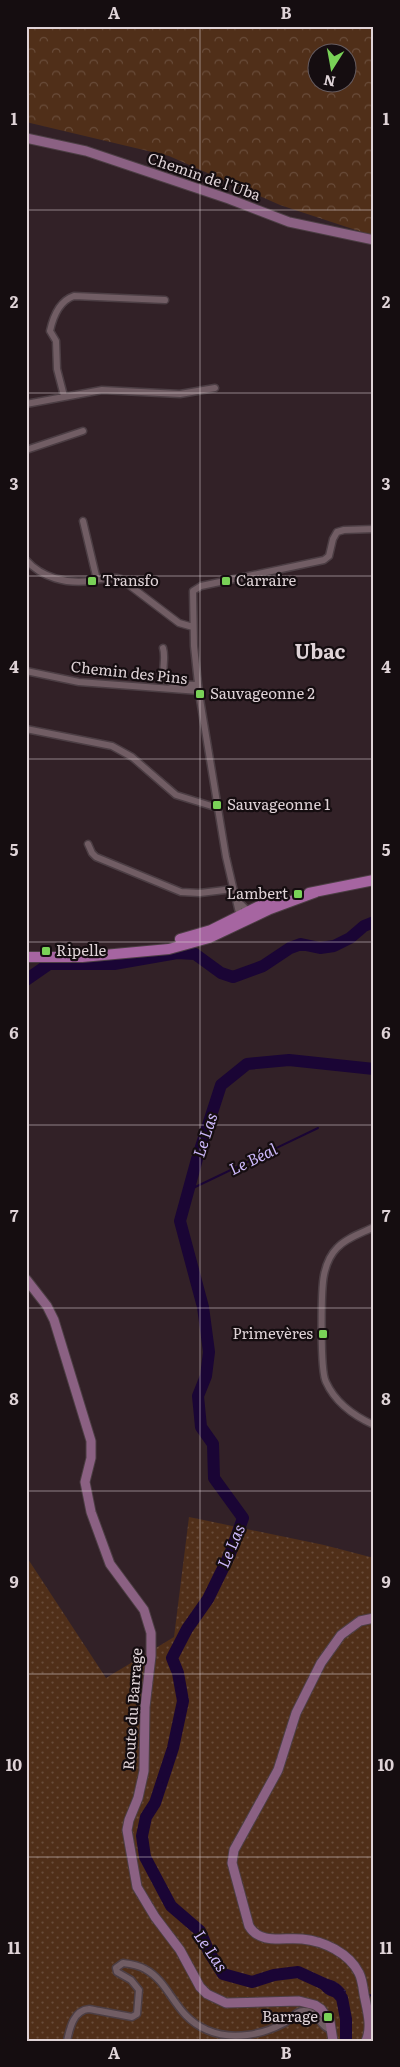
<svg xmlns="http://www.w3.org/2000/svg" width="400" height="2067" font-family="Literata,serif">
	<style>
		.grass { fill: url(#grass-dots) }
		.forest { fill: url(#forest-crowns); fill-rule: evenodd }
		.water { fill: url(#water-ripples) }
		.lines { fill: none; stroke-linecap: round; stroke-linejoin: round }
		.stream { stroke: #1a0535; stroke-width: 2 }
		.river { stroke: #1a0535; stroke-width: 12 }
		.street-casing { stroke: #4c3e44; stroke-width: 9 }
		.secondary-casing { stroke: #4c3e44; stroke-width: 11 }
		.primary-casing { stroke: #4c3e44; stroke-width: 12 }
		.street { stroke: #715d64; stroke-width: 6 }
		.secondary { stroke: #8b6183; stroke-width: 9 }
		.primary { stroke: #a665a1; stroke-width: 10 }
		.grid { fill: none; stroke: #dfd3d7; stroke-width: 1; stroke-opacity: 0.55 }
		.poi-dot { fill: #79d157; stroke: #150d10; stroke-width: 2 }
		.labels { text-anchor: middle; stroke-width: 4.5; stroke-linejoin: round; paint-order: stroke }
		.street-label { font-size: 15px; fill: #dfd3d7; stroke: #150d10 }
		.poi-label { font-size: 15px; fill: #dfd3d7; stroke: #150d10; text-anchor: start }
		.water-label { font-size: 16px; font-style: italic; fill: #cdb9fb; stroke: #150d10 }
		.district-label { font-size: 20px; font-weight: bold; fill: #dfd3d7; stroke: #150d10 }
		.neatline { fill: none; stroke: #dfd3d7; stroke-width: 2 }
		.grid-label { font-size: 16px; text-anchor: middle; font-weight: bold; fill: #dfd3d7 }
	</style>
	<defs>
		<pattern id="grass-dots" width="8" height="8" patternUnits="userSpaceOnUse" patternTransform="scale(1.25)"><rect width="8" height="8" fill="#502f19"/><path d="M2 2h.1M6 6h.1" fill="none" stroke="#694c3a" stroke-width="1.8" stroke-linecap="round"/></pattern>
		<pattern id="forest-crowns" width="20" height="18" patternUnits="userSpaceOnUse" patternTransform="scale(1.25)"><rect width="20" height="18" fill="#502f19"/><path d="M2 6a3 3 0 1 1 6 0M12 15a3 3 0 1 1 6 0" fill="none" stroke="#694c3a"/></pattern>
		<pattern id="water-ripples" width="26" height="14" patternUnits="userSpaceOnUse" patternTransform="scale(1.25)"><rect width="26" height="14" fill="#1a0535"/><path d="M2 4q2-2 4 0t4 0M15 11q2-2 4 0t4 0" fill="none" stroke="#3b2952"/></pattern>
	</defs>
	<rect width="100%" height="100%" fill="#322127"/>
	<path class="grass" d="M189 1517 324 1545 374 1558V2041H26V1556L106 1678 174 1637Z"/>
	<path class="forest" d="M26 26H374V236L280 205 169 156 26 122ZM318 52H348V82H318Z"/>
	<path class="water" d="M323 1979C334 1979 339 1983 346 1991L345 1995 342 1998C331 1998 324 1995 318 1985L319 1981Z"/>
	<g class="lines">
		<path class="stream" d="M189 1190 318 1128
			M369 1995 374 1996"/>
		<path class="river" d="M26 980 49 964H114L177 953 195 954 221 973 233 977 263 966 290 948 301 944 320 948 334 946 350 938 364 926 374 922
			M346 2041V2019L342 1998 333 1988 298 1972 274 1975 252 1982 223 1974 209 1952 200 1931 171 1906 145 1857 142 1836 146 1817 155 1803 173 1748 183 1701 178 1673 172 1658 187 1629 208 1599 230 1554 243 1518 214 1478 213 1444 201 1427 198 1396 206 1376 209 1352 203 1307 180 1221 197 1159 221 1085 247 1064 289 1060 374 1069"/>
		<defs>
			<path id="street" d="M64 396 57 369 56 341 50 331C53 317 59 301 74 296L165 300
				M26 404 102 390 180 394 215 388
				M26 450 83 431
				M83 521 97 580
				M26 560C42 578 67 584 90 581 100 579 112 576 121 579L179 623 193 627
				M163 648C166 658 162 667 164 677 167 687 190 684 198 685
				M26 671 79 682 199 691
				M26 729 112 746 132 757 176 795 218 808
				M88 844 92 853 96 857 181 892 200 893 233 889
				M236 899 245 908 246 915
				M240 917 226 857 199 693 194 646 193 591 201 586 324 560 329 556 333 539 337 532 344 530 374 529
				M374 1227C362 1233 346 1238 337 1248 330 1255 326 1265 324 1275 321 1290 320 1371 326 1382 335 1402 354 1416 374 1425
				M67 2041C70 2027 74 2010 89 2009L132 2017 137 2014 139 1990 131 1980 117 1972 116 1968 123 1963C131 1964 138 1965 145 1969 171 1983 174 2016 207 2030 232 2041 263 2035 286 2022 292 2018 297 2010 305 2011 318 2011 320 2028 332 2030"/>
			<path id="secondary" d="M26 138 86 151 229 199 289 222 374 240
				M26 1279 47 1306 54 1320 91 1441V1458L85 1482 91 1512 110 1564 144 1610 151 1633V1656L145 1707 144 1771 138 1798 129 1820 127 1830 137 1887 155 1917 180 1950 200 1987 207 1994 226 2003 299 2001 315 2005 321 2009 330 2022 333 2041
				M366 2041C372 2028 368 2013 365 1999 363 1991 363 1981 359 1973 349 1953 324 1941 302 1939 284 1937 260 1945 249 1926L232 1863 234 1850 278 1770 296 1713 321 1663 341 1635 360 1621 374 1618"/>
			<path id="primary" d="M309 893 374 880
				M180 939 211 930 267 902 282 898
				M26 957H82L169 949 209 938 270 909 316 892"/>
		</defs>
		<use href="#street" class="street-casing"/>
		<use href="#secondary" class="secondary-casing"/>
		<use href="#primary" class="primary-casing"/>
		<use href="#street" class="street"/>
		<use href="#secondary" class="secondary"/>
		<use href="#primary" class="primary"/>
	</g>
	<path class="grid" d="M200 26V2041M26 210H374M26 393H374M26 576H374M26 759H374M26 942H374M26 1125H374M26 1308H374M26 1491H374M26 1674H374M26 1857H374"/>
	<g class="poi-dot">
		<rect x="87" y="576" width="10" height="10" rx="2.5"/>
		<rect x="221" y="576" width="10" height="10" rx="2.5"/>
		<rect x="195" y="689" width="10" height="10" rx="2.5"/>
		<rect x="212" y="800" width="10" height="10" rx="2.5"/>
		<rect x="293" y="889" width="10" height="10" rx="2.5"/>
		<rect x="41" y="946" width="10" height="10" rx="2.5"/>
		<rect x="318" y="1329" width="10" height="10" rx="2.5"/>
		<rect x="323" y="2012" width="10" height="10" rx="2.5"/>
	</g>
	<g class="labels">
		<g class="street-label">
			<text transform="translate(204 177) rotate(19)" y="5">Chemin de l'Uba</text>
			<text transform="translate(129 673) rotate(6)" y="5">Chemin des Pins</text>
			<text transform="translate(133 1709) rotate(-86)" y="5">Route du Barrage</text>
		</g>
		<g class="poi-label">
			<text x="102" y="586">Transfo</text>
			<text x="236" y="586">Carraire</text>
			<text x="210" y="699">Sauvageonne 2</text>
			<text x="227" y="810">Sauvageonne 1</text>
			<text x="288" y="899" text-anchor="end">Lambert</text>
			<text x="56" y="956">Ripelle</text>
			<text x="313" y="1339" text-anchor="end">Primevères</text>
			<text x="318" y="2022" text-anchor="end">Barrage</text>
		</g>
		<g class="water-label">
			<text transform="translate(205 1135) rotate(-72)" y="6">Le Las</text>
			<text transform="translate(253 1159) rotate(-26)" y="6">Le Béal</text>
			<text transform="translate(231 1546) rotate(-67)" y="6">Le Las</text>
			<text transform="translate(211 1951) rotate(56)" y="6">Le Las</text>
		</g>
		<g class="district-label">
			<text x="320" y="659">Ubac</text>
		</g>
	</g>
	<rect width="400" height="2067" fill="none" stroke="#150d10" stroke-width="55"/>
	<g transform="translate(332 68) rotate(191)"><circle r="24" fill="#150d10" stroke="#665c60"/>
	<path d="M0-4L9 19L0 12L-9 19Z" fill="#79d157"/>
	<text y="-8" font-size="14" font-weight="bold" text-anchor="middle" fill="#dfd3d7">N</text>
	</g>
	<rect x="28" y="28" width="344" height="2012" class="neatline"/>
	<g class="grid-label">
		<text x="114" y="19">A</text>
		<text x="286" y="19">B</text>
		<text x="14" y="125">1</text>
		<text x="386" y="125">1</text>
		<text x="14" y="308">2</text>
		<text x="386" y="308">2</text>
		<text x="14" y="490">3</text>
		<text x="386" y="490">3</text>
		<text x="14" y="673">4</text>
		<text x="386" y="673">4</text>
		<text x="14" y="856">5</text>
		<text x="386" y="856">5</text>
		<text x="14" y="1039">6</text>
		<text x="386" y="1039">6</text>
		<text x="14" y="1222">7</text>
		<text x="386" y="1222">7</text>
		<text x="14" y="1405">8</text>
		<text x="386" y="1405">8</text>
		<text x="14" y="1588">9</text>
		<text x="386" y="1588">9</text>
		<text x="14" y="1771">10</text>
		<text x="386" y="1771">10</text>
		<text x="14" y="1954">11</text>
		<text x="386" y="1954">11</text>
		<text x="114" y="2059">A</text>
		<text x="286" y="2059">B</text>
	</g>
</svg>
